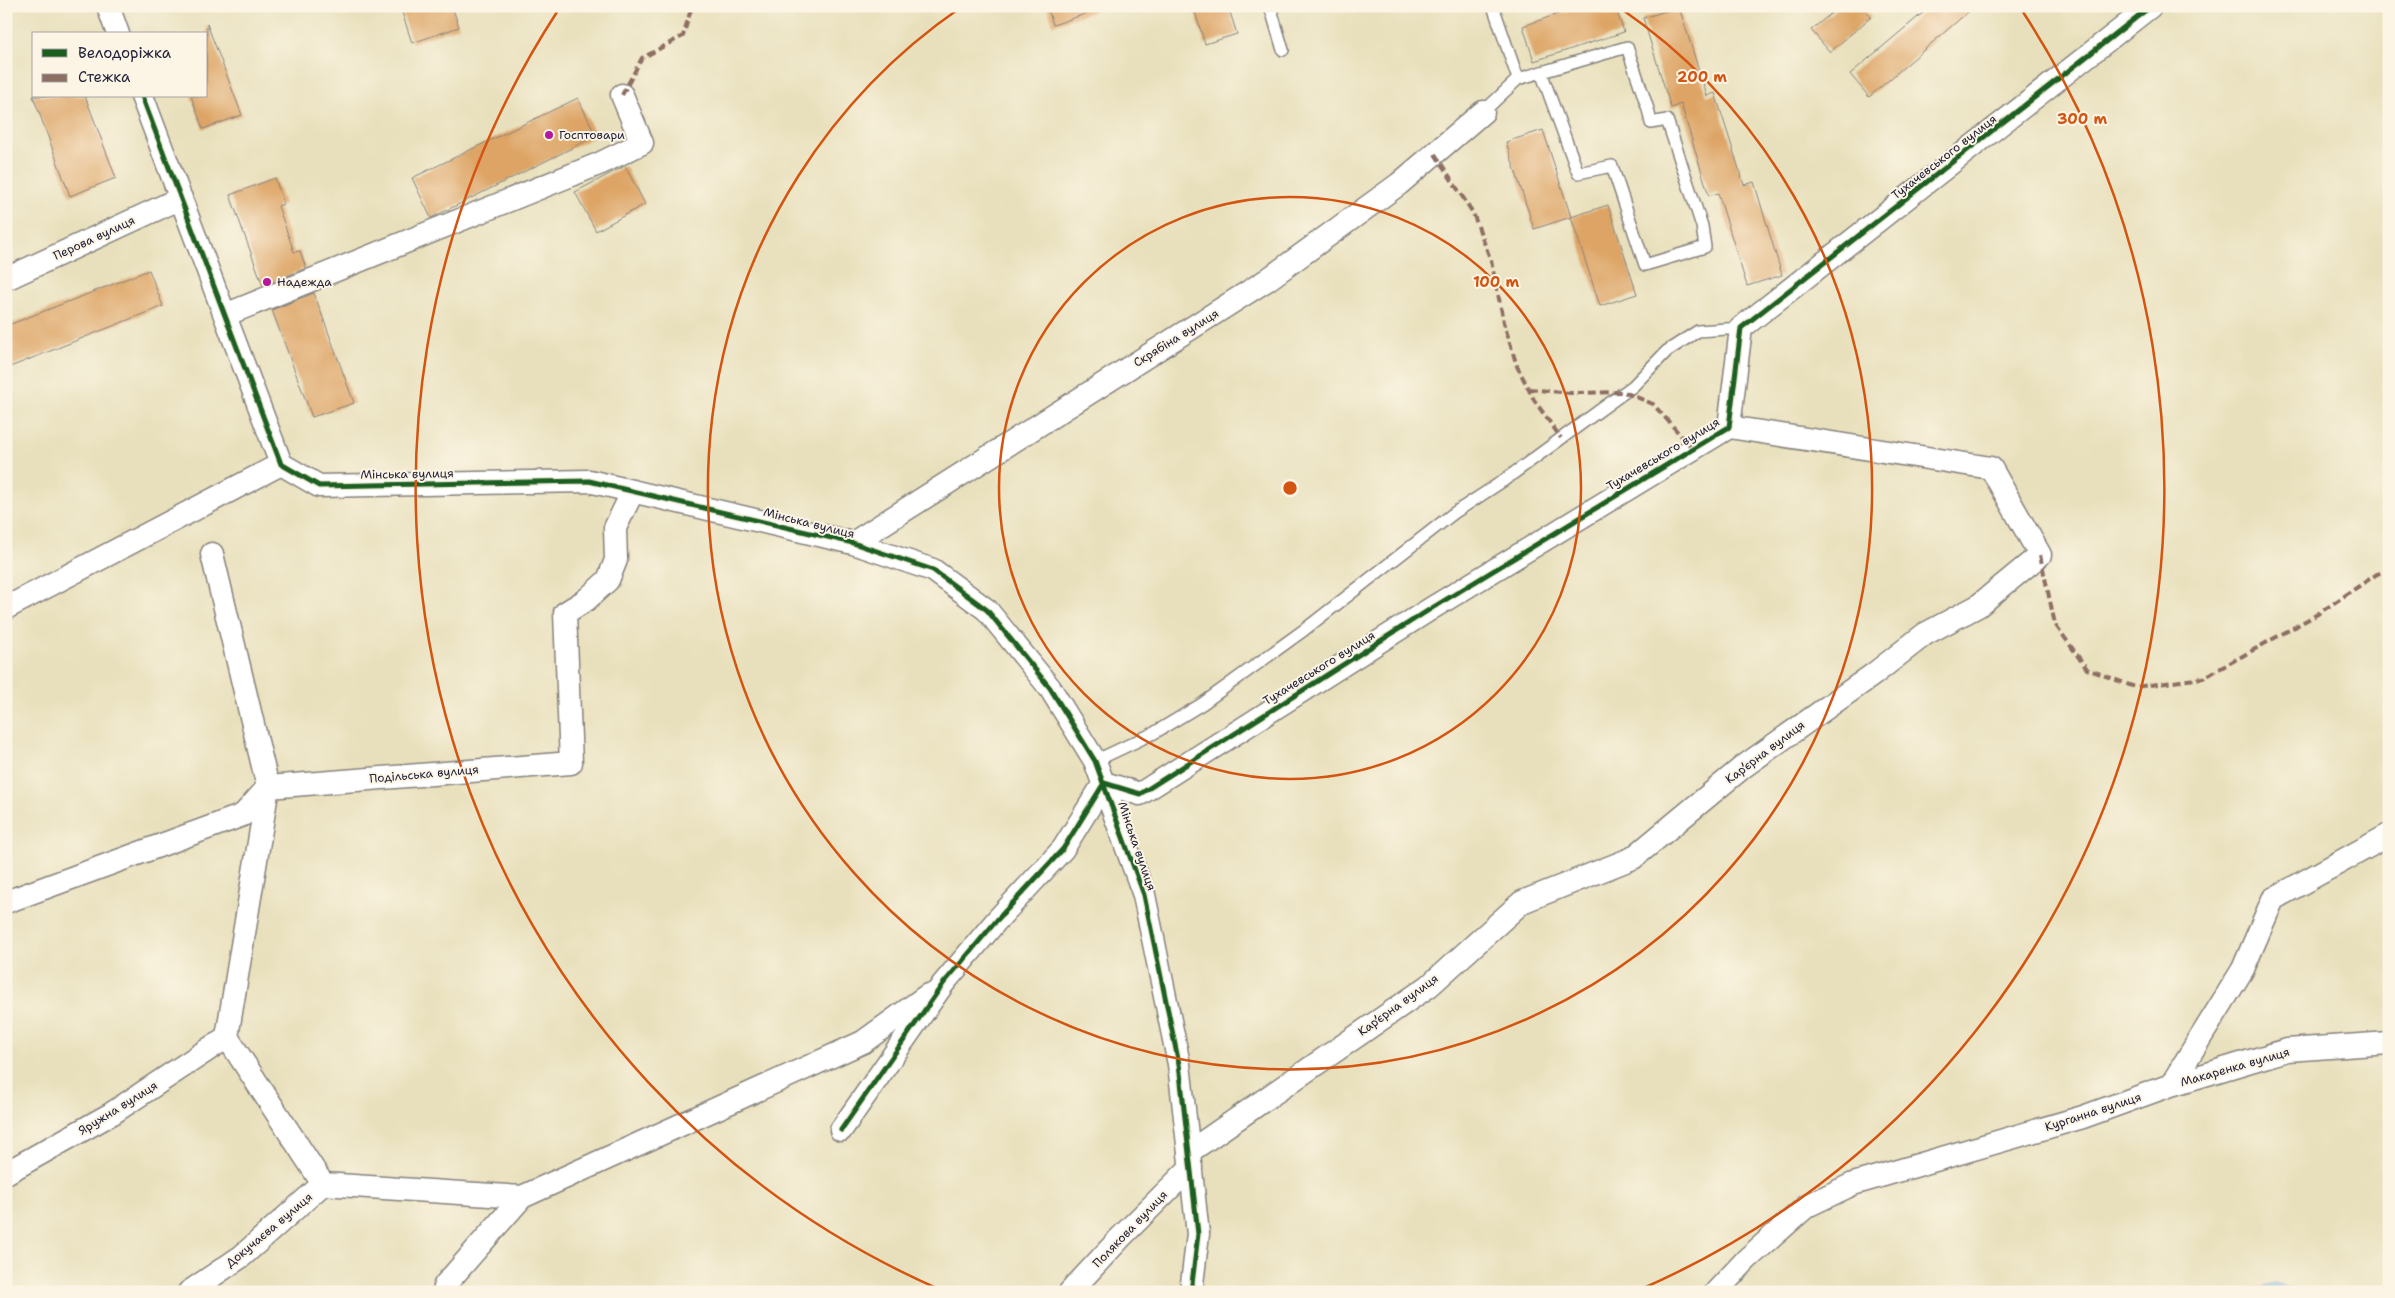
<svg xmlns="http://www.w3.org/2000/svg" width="2395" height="1298" font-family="'Shantell Sans',sans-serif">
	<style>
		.water { fill: #7ebcf1; stroke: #506f96 }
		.building { fill: #dda465 }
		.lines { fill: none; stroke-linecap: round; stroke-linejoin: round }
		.service-casing { stroke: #85817c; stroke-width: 14 }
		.minor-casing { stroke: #85817c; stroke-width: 25 }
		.service { stroke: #fff; stroke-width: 11 }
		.minor { stroke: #fff; stroke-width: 22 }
		.quiet { stroke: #8d6e63; stroke-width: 4; stroke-dasharray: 8 4; stroke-linecap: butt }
		.cycleway-casing { stroke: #fcf5e5; stroke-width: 8 }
		.cycleway { stroke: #1b5e20; stroke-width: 5 }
		.ring { fill: none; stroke: #d45411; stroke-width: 2.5 }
		.poi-dot { fill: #b5179e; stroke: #fcf5e5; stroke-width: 2 }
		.labels { text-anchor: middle; stroke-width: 4; stroke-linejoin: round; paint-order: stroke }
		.poi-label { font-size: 12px; fill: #22223b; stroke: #fcf5e5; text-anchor: start }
		.street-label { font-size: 12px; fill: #22223b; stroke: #fcf5e5 }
		.centre { fill: #d45411; stroke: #fcf5e5; stroke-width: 2.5 }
		.ring-label { font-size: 15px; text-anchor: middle; font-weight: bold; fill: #d45411; stroke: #fcf5e5; stroke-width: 4; stroke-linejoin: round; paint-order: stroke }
	</style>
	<rect width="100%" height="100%" fill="#fcf5e5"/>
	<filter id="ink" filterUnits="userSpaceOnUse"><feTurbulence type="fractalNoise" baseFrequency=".02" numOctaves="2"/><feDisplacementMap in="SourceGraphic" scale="10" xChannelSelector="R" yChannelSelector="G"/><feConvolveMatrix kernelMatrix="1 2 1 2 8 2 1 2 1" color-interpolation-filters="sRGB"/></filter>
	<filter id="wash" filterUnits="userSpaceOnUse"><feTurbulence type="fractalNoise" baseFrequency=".0096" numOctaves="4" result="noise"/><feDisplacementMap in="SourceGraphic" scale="20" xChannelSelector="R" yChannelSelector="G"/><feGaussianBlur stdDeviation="1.12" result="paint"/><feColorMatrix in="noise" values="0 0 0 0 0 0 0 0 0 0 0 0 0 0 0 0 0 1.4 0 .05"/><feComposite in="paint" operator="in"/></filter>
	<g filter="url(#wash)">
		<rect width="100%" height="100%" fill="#e8e0bc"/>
		<path class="water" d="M2274 1283 2306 1292H2245Z"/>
		<g id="blocks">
			<path class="building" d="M400 6H452L459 27 412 43Z
				M1047 6H1099L1100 9 1053 25Z
				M1193 6H1228L1237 34 1205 44Z
				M1581 6H1615L1624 32 1534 61 1523 26Z
				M1840 6H1862L1871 17 1830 52 1811 30Z
				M1931 6H1975L1869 97 1850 74Z
				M1679 7 1707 96 1715 93 1744 185 1754 182 1782 275 1747 286 1718 193 1709 196 1681 104 1671 108 1643 18Z
				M207 24 242 115 203 129 191 96H206Z
				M33 96H85L116 178 70 196Z
				M578 98 596 136 431 218 412 178Z
				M1543 130 1571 217 1534 229 1506 142Z
				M625 166 645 204 596 231 575 192Z
				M275 178 284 204 278 206 294 252 300 251 306 268 263 286 230 195Z
				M1608 205 1637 294 1600 306 1571 217Z
				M149 270 163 306 10 367 6 357V326Z
				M314 293 354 403 312 417 272 310Z"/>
		</g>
	</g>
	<g filter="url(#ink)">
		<use href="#blocks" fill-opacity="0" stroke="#85817c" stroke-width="1"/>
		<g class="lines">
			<defs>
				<path id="service" d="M1270 6 1283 50
					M1518 79 1627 47 1648 109 1651 123 1667 120 1702 226 1705 247 1645 265 1612 166 1578 173 1541 72
					M1483 112 1518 79 1493 6
					M1095 761 1154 733 1202 704 1304 630 1454 513 1503 481 1633 386 1667 351 1698 331 1741 328"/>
				<path id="minor" d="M108 6 118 34
					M142 96 281 464 319 486 589 481 853 543 933 570 987 610 1050 688 1095 761 1144 895 1179 1064 1198 1234 1191 1292
					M6 279 181 198
					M225 315 601 163 642 143 622 95
					M853 543 1267 280 1399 184 1483 112
					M212 554 268 787 227 1037 323 1184 522 1197 863 1042 928 995
					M6 608 281 464
					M6 902 243 815 268 787 571 763 565 613 586 600 608 580 616 560 615 528 633 491
					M2171 1085 2287 1050 2389 1043
					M841 1130 943 984 997 920 1063 849 1104 783 1140 794 1432 608 1729 427 1741 328 2151 6
					M1189 1152 1429 986 1522 902 1633 858 1743 767 1874 674 1925 634 1978 606 2040 555 1991 468 1729 427
					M6 1173 111 1114 227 1037
					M189 1292 242 1256 323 1184
					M445 1292V1285L522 1197
					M1070 1292 1121 1237 1191 1167
					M1716 1292 1747 1259 1807 1206 1853 1184 2083 1117 2171 1085 2243 969 2273 899 2389 835"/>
			</defs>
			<use href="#service" class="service-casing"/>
			<use href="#minor" class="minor-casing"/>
			<use href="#service" class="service"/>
			<use href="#minor" class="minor"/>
			<path class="quiet" d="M622 95 642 58 683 36 692 6
				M1435 154 1473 213 1491 261 1505 327 1517 366 1534 400 1561 438
				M1529 389 1571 393 1624 392 1653 404 1692 448
				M2040 555 2055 624 2087 669 2135 687 2203 678 2316 615 2377 574 2389 570"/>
			<defs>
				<path id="cycleway" d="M142 96 281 464 319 486 589 481 853 543 933 570 987 610 1050 688 1095 761 1144 895 1179 1064 1198 1234 1191 1292
					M841 1130 943 984 997 920 1063 849 1104 783 1140 794 1432 608 1729 427 1741 328 2151 6"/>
			</defs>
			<use href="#cycleway" class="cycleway-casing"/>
			<use href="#cycleway" class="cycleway"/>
		</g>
	</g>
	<g class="ring">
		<circle cx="1290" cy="488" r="291"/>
		<path d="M1620 8A582 582 0 1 1 960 8"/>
		<path d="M941 1290A874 874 0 0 1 557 12M2023 12A874 874 0 0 1 1639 1290"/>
	</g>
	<g class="poi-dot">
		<circle cx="549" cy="135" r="5"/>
		<circle cx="267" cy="282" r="5"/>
	</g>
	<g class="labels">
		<g class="poi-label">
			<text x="559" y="139">Госптовари</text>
			<text x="277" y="286">Надежда</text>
		</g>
		<g class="street-label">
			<text transform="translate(1944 157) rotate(-38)" y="4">Тухачевського вулиця</text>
			<text transform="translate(94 238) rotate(-25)" y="4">Перова вулиця</text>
			<text transform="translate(1176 338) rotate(-32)" y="4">Скрябіна вулиця</text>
			<text transform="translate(1663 454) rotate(-31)" y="4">Тухачевського вулиця</text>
			<text transform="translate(407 474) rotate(-1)" y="4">Мінська вулиця</text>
			<text transform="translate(809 523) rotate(14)" y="4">Мінська вулиця</text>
			<text transform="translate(1319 668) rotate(-32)" y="4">Тухачевського вулиця</text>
			<text transform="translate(1765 752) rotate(-37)" y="4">Кар’єрна вулиця</text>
			<text transform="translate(424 774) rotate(-5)" y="4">Подільська вулиця</text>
			<text transform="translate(1137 846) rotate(71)" y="4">Мінська вулиця</text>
			<text transform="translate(1398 1005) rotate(-36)" y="4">Кар’єрна вулиця</text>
			<text transform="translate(2235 1067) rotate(-16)" y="4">Макаренка вулиця</text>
			<text transform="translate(118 1108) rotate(-32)" y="4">Яружна вулиця</text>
			<text transform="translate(2093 1112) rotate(-18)" y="4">Курганна вулиця</text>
			<text transform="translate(1130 1229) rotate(-46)" y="4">Полякова вулиця</text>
			<text transform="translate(269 1230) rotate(-40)" y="4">Докучаєва вулиця</text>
		</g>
	</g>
	<circle cx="1290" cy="488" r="8" class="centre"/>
	<g class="ring-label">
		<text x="1702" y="82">200 m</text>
		<text x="2082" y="124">300 m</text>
		<text x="1496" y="287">100 m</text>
	</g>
	<rect width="2395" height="1298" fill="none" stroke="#fcf5e5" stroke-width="25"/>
	<rect x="32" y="32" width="175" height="65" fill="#fcf5e5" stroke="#a5a1a1"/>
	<rect x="42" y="49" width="25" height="8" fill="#1b5e20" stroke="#a5a1a1"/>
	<text x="78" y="58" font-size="15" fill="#22223b">Велодоріжка</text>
	<rect x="42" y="74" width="25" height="8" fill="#8d6e63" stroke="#a5a1a1"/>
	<text x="78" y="82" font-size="15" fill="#22223b">Стежка</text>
</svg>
